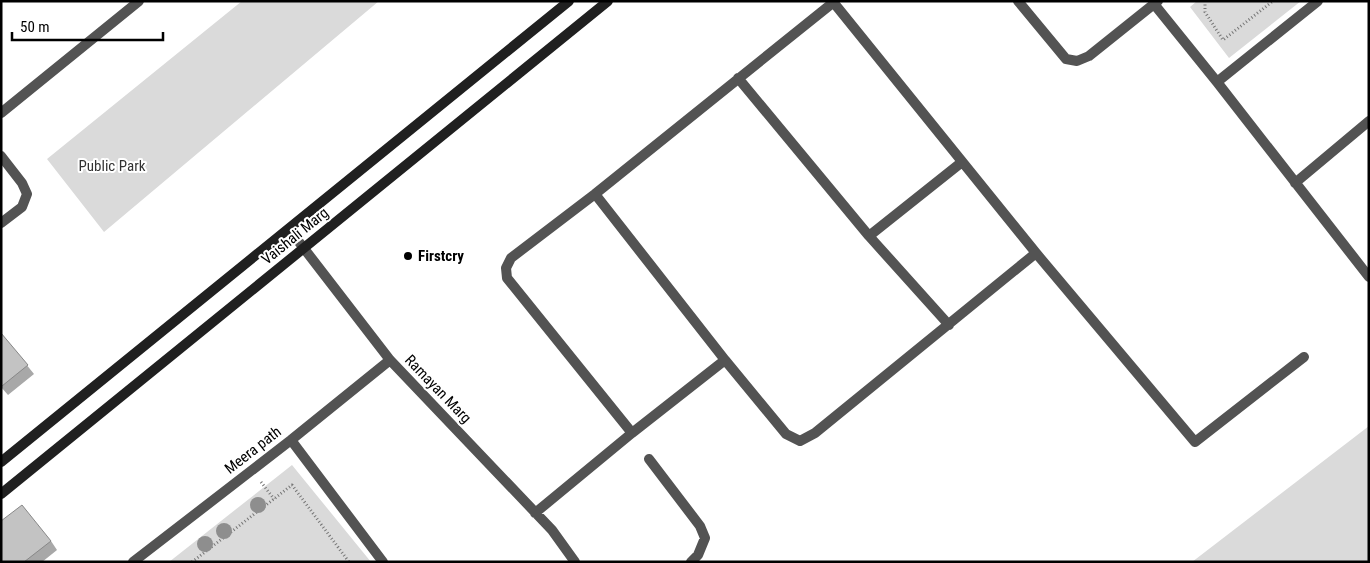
<svg xmlns="http://www.w3.org/2000/svg" width="1370" height="563" font-family="'Roboto Condensed',sans-serif">
	<style>
		.green { fill: #dadada }
		.lines { fill: none; stroke-linecap: round; stroke-linejoin: round }
		.path { stroke: #757575; stroke-width: 3; stroke-dasharray: 1 2.5; stroke-linecap: butt }
		.street { stroke: #535353; stroke-width: 10 }
		.secondary { stroke: #202020; stroke-width: 10 }
		.tree { fill: #8e8e8e }
		.wall { fill: #a8a8a8 }
		.building { fill: #c3c3c3; stroke: #888 }
		.poi-dot { fill: #000; stroke: #fff; stroke-width: 2 }
		.labels { text-anchor: middle; stroke-width: 4; stroke-linejoin: round; paint-order: stroke }
		.park-label { font-size: 15px; fill: #313131; stroke: #fff }
		.street-label { font-size: 15px; fill: #000; stroke: #fff }
		.poi-label { font-size: 15px; font-weight: bold; fill: #000; stroke: #fff; text-anchor: start }
	</style>
	<rect width="100%" height="100%" fill="#fff"/>
	<path class="green" d="M242 1H379L104 232 47 159Z
		M1197 1H1301L1229 58 1190 7Z
		M1369 426V562H1192Z
		M292 465 371 562H169Z"/>
	<g class="lines">
		<path class="path" d="M1205 1V12L1223 40 1273 1
			M261 482 274 499
			M192 562 292 485 349 562"/>
		<path class="street" d="M1018 1 1066 59 1077 61 1089 56 1154 4
			M1158 1 1154 4 1217 82 1369 277
			M834 3 1036 253 1195 442 1304 357
			M738 78 869 236 949 325
			M1217 82 1318 1
			M1 113 139 1
			M1 156 22 183 27 194 22 207 1 223
			M1295 183 1369 121
			M289 229 390 360 552 530 575 562
			M869 236 962 162
			M725 360 786 434 800 441 815 433 1036 253
			M632 433 507 278 506 268 511 258 595 194 835 1
			M291 440 383 562
			M649 459 700 526 705 538 698 555 691 562
			M535 513 632 433 725 360 595 194
			M133 562 291 440 390 360"/>
		<path class="secondary" d="M1 462 569 1
			M1 494 608 1"/>
	</g>
	<g class="tree">
		<circle cx="258" cy="505" r="8"/>
		<circle cx="224" cy="531" r="8"/>
		<circle cx="205" cy="544" r="8"/>
	</g>
	<path class="wall" d="M1 333 34 374 8 395 1 387Z
		M51 541 57 550 42 562H1Z"/>
	<path class="building" d="M1 333 28 365 2 386H1Z
		M22 505 51 541 24 562H1V521Z"/>
	<circle class="poi-dot" cx="408" cy="256" r="5"/>
	<g class="labels">
		<g class="park-label">
			<text x="112" y="171">Public Park</text>
		</g>
		<g class="street-label">
			<text transform="translate(295 236) rotate(-39)" y="5">Vaishali Marg</text>
			<text transform="translate(438 389) rotate(46)" y="5">Ramayan Marg</text>
			<text transform="translate(253 450) rotate(-38)" y="5">Meera path</text>
		</g>
		<g class="poi-label">
			<text x="418" y="261">Firstcry</text>
		</g>
	</g>
	<rect width="1370" height="563" fill="none" stroke="#000000" stroke-width="5"/>
	<path d="M12 32v8h151v-8" fill="none" stroke="#000000" stroke-width="2.5"/>
	<text x="20" y="32" font-size="15" fill="#000000" stroke="#ffffff" stroke-width="4" paint-order="stroke">50 m</text>
</svg>
